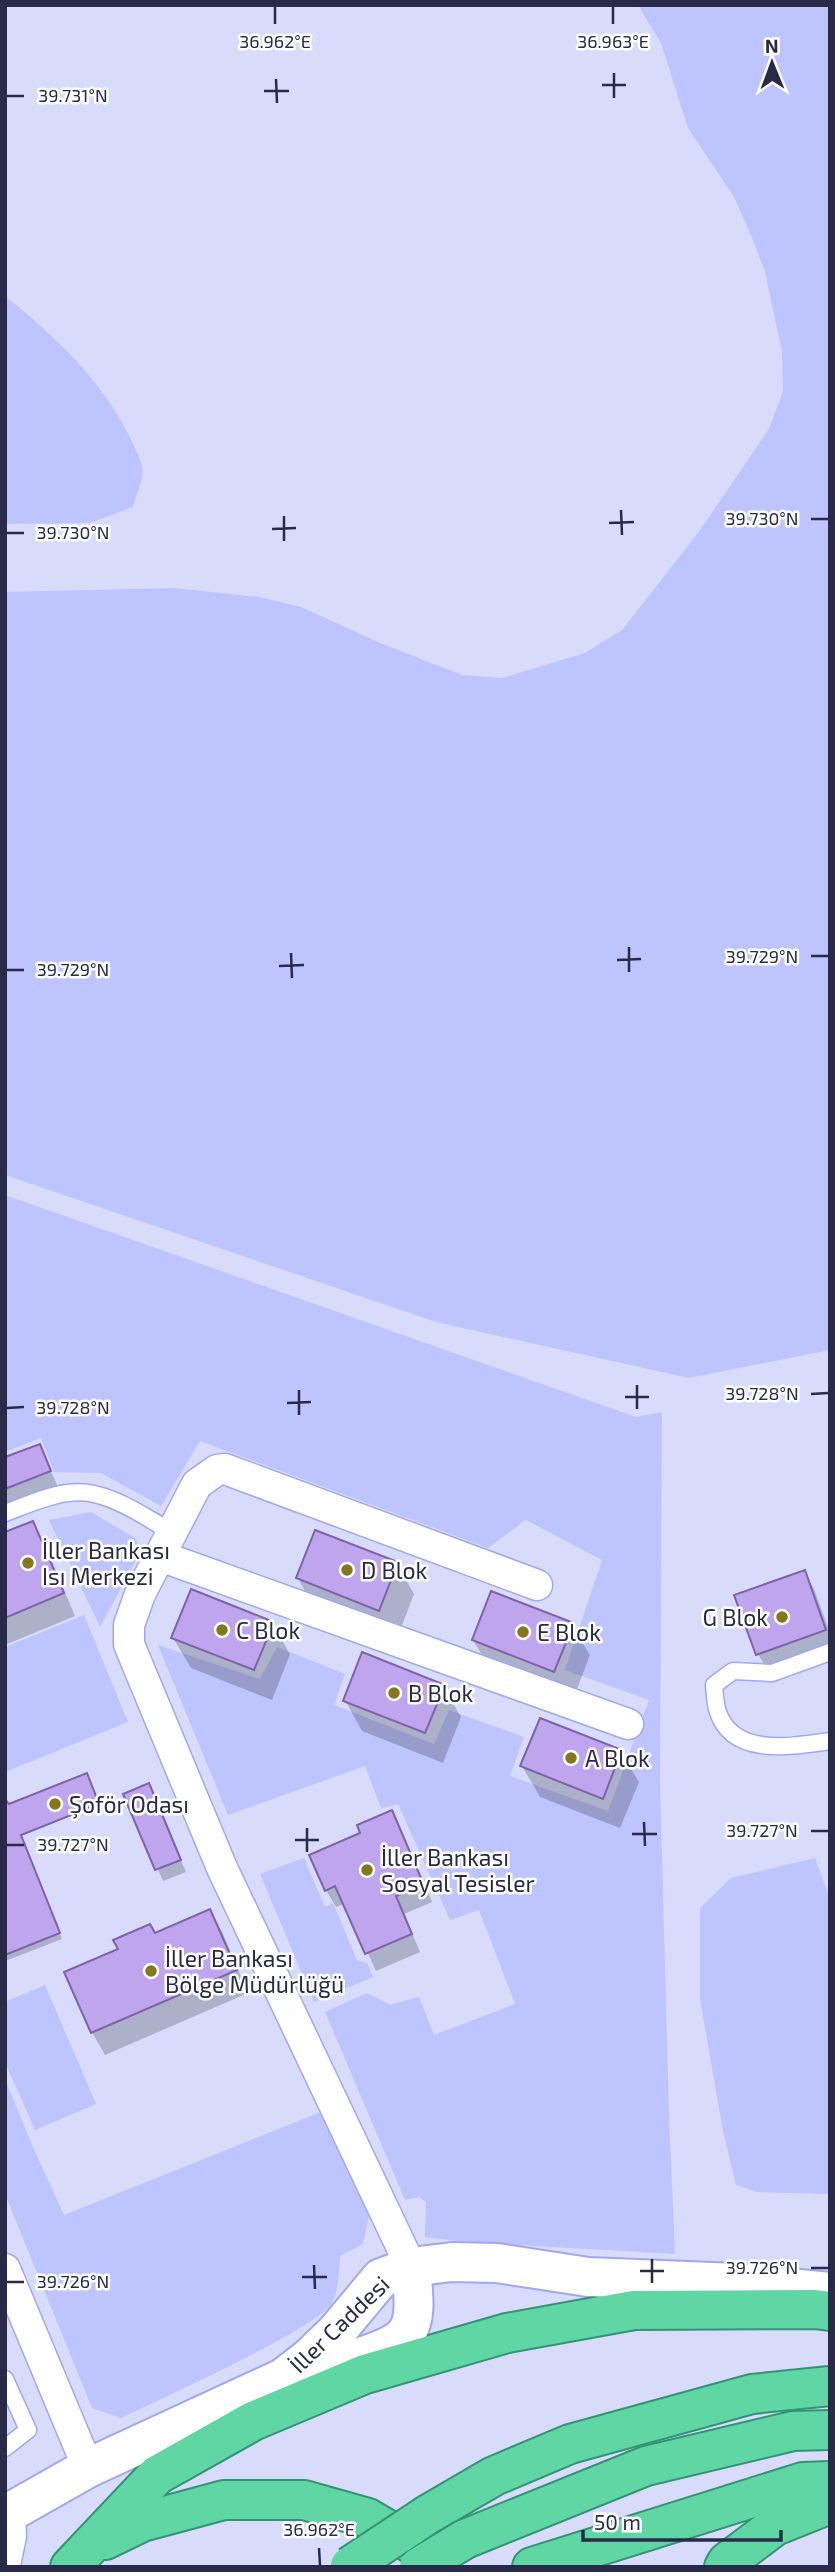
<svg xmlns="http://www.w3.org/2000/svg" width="835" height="2572" viewBox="0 0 835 2572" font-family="'Exo 2',sans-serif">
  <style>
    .green { fill: #bec4fe }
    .shadow { fill: #0003 }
    .building { fill: #bfa5ee; stroke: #7d63a7; stroke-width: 2 }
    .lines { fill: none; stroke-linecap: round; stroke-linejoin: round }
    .service-casing { stroke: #a2a7f1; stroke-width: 19 }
    .minor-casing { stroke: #a2a7f1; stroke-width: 33 }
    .tertiary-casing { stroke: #a2a7f1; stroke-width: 42 }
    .trunk-casing { stroke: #339374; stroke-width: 42 }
    .service { stroke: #fff; stroke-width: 16 }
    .minor { stroke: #fff; stroke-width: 30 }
    .tertiary { stroke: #fff; stroke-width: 38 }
    .trunk { stroke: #60d6a4; stroke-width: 38 }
    .trunk-bridge-casing { stroke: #339374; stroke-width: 42; stroke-linecap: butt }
    .trunk-bridge { stroke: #60d6a4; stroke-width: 38 }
    .ticks { fill: none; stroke: #292a47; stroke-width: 2.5 }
    .poi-dot { fill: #85771b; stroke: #fff; stroke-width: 2.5 }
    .labels { text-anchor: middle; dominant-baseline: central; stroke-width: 5; stroke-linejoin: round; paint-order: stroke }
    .poi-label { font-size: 23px; fill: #292a47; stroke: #fff; text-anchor: start }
    .street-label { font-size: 23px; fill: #292a47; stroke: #fff }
    .ticks-label { font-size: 18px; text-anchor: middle; fill: #292a47; stroke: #fff; stroke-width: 5; stroke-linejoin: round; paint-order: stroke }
  </style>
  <rect width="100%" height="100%" fill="#d8dcfa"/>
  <g class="green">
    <path d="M638 5H830V1350L689 1378 436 1322 5 1175V592L174 588 259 597 301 607 380 643 462 675 502 678 585 653 622 630 698 533 769 429 783 391 782 352 765 272 751 235 734 197 688 128 661 43Z"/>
    <path d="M5 296C56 337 107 385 134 446 136 452 141 459 142 466 145 477 136 496 133 507L90 523 5 524Z"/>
    <path d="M5 1195 636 1417 662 1412 660 1785 669 2116 675 2254 464 2242 425 2237 426 2202 419 2197 405 2200 325 2012 367 1993 390 2005 419 1997 434 2035 515 2004 479 1910 450 1920 398 1804 381 1808 365 1766 228 1815 158 1645 260 1679 277 1647 345 1674 334 1705 434 1744 449 1710 524 1737 510 1776 608 1811 649 1700 565 1670 602 1560 526 1520 488 1548 200 1441 161 1506 101 1473 54 1472 41 1438 5 1452Z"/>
    <path d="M91 1512 135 1538 141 1551 100 1627 49 1520Z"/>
    <path d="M84 1615 128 1722 5 1772V1647Z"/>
    <path d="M304 1858 325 1907 333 1903 357 1960 367 1963 373 1977 314 2002 260 1874Z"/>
    <path d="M815 1858 830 1899V2194L757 2192 736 2185 723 2131 700 1999V1908L731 1878Z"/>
    <path d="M45 1985 96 2104 35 2130 5 2062V2002Z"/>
    <path d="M5 2079 32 2145 64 2215 323 2111 369 2216 363 2244 340 2256C339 2272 339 2289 332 2303 318 2328 156 2401 121 2418L92 2408 5 2194Z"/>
  </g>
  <g class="shadow">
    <path d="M39 1446 59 1489 5 1510V1459Z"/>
    <path d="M32 1523 45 1545 75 1616 5 1645V1534Z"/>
    <path d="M397 1564 414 1594 396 1641 315 1609 298 1578Z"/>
    <path d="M804 1572 814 1589 830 1633V1649L768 1671 758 1654Z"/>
    <path d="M272 1623 290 1654 272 1700 191 1668 173 1638Z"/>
    <path d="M572 1625 590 1655 572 1702 491 1670 473 1640Z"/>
    <path d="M443 1686 461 1717 443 1763 362 1731 345 1700Z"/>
    <path d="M621 1752 639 1782 620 1828 540 1797 522 1766Z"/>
    <path d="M148 1785 186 1872 163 1881 126 1795Z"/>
    <path d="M391 1812 400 1828H398L426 1893 428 1892 432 1902 404 1914 420 1952 376 1971 345 1904 336 1907 326 1890 363 1834Z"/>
    <path d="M30 1861 62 1939 5 1961V1864Z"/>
    <path d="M210 1911 223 1934 248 1993 105 2055 92 2032Z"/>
  </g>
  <g class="building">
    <path d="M40 1444 51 1471 5 1489V1457Z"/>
    <path d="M33 1521 64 1593 5 1618V1532Z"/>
    <path d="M315 1530 398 1562 379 1611 296 1578Z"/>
    <path d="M805 1570 826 1630 756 1655 734 1595Z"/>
    <path d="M191 1589 274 1622 254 1670 171 1638Z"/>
    <path d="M491 1591 574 1623 554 1672 472 1640Z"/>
    <path d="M362 1652 445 1685 425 1733 343 1701Z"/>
    <path d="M540 1718 622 1750 603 1799 520 1766Z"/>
    <path d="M87 1773 99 1804 21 1835 60 1933 5 1955V1799L9 1804Z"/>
    <path d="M149 1783 181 1860 155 1870 123 1794Z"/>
    <path d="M392 1810 424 1885 396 1896 412 1934 365 1954 335 1886 325 1891 309 1855 360 1833 357 1825Z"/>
    <path d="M210 1909 237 1970 91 2033 64 1972 118 1949 113 1940 150 1924 155 1933Z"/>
  </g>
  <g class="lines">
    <g class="service-casing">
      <g id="service">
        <path d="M5 1513C32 1503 65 1487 94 1494 122 1500 148 1519 172 1532"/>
        <path d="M830 1652 772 1673 733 1671 714 1685C715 1694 715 1704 718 1712 733 1758 794 1746 830 1741"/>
        <path d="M5 2379 28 2430 5 2448"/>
      </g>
    </g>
    <g class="minor-casing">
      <g id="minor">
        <path d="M160 1556 628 1724"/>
        <path d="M411 2267 222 1868 133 1654 129 1644V1625L140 1594 197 1484 217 1470 225 1469 537 1585"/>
        <path d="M5 2269 88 2468"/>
        <path d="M5 2565 11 2536 10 2511"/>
      </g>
    </g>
    <g class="tertiary-casing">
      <g id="tertiary">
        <path d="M295 2375C320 2368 393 2353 407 2332 418 2315 412 2287 411 2267"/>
        <path d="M5 2515 88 2468 283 2378 309 2358 336 2332 381 2278 411 2267 452 2262 497 2263 588 2277 737 2283 830 2292"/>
      </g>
    </g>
    <g class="trunk-casing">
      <g id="trunk">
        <path d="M427 2515 494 2476 570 2444 752 2394 830 2386"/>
        <path d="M465 2539 646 2466 793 2431 830 2430"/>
        <path d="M105 2540 142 2522 224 2500H304L368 2518 422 2550"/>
        <path d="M70 2567 157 2475 253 2421 365 2374 507 2333 634 2310 815 2309 830 2311"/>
        <path d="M532 2567 803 2482 830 2481"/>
        <path d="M724 2567 727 2562 775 2526 830 2504"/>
      </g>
    </g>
    <use href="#service" class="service"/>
    <use href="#minor" class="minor"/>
    <use href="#tertiary" class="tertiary"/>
    <use href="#trunk" class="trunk"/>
    <g class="trunk-bridge-casing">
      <g id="trunk-bridge">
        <path d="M350 2566 427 2515"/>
        <path d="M419 2567 465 2539"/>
      </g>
    </g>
    <use href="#trunk-bridge" class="trunk-bridge"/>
  </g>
  <path class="ticks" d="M275 7V24M613 7V24M614 73V98M276 79 277 103M602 85H626M264 91H289M7 96H24M621 510 622 535M284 516V541M811 519H828M609 523 634 522M272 529 296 528M7 533H24M629 947V972M291 953 292 978M811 956H828M617 960 641 959M279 966 304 965M7 970H24M637 1385V1409M299 1390V1415M811 1394 828 1393M625 1397H649M287 1403 311 1402M7 1408 24 1407M644 1822 645 1846M307 1828V1852M811 1831H828M632 1834H657M295 1840H319M7 1845H24M652 2259V2283M314 2265 315 2289M811 2268H828M640 2271H664M302 2277H327M7 2282H24M319 2548 320 2565"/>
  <g class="poi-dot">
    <circle cx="28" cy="1563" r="7"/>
    <circle cx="347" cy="1570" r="7"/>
    <circle cx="782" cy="1617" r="7"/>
    <circle cx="222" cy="1630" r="7"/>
    <circle cx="523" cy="1632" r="7"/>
    <circle cx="394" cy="1693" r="7"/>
    <circle cx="571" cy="1758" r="7"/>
    <circle cx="55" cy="1804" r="7"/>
    <circle cx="367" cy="1870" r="7"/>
    <circle cx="151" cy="1971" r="7"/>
  </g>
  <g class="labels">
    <g class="poi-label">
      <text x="42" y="1550">İller Bankası<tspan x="42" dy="26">Isı Merkezi</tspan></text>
      <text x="361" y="1570">D Blok</text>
      <text x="768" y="1617" text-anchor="end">G Blok</text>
      <text x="236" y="1630">C Blok</text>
      <text x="537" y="1632">E Blok</text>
      <text x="408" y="1693">B Blok</text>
      <text x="585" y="1758">A Blok</text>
      <text x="69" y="1804">Şoför Odası</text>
      <text x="381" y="1857">İller Bankası<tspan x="381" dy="26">Sosyal Tesisler</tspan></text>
      <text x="165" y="1958">İller Bankası<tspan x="165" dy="26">Bölge Müdürlüğü</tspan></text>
    </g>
    <g class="street-label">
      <text transform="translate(339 2324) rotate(-44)">İller Caddesi</text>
    </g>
  </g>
  <g class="ticks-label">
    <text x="275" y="48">36.962°E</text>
    <text x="613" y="48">36.963°E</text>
    <text x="73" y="102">39.731°N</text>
    <text x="762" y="525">39.730°N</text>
    <text x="73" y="539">39.730°N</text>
    <text x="762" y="963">39.729°N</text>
    <text x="73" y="976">39.729°N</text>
    <text x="762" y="1400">39.728°N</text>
    <text x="73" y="1414">39.728°N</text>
    <text x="762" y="1837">39.727°N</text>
    <text x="73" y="1851">39.727°N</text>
    <text x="762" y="2274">39.726°N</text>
    <text x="73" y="2288">39.726°N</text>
    <text x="319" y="2536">36.962°E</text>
  </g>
  <rect width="835" height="2572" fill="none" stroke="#292a47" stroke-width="14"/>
  <g transform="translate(772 63) rotate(359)" stroke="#ffffff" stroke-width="5" paint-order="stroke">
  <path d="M0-5L12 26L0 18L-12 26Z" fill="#292a47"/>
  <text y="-10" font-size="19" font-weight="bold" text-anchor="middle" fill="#292a47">N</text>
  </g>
  <path d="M583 2530v10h198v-10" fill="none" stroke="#292a47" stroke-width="3.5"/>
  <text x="594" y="2530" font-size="21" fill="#292a47" stroke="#ffffff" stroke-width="5" paint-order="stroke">50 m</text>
</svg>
